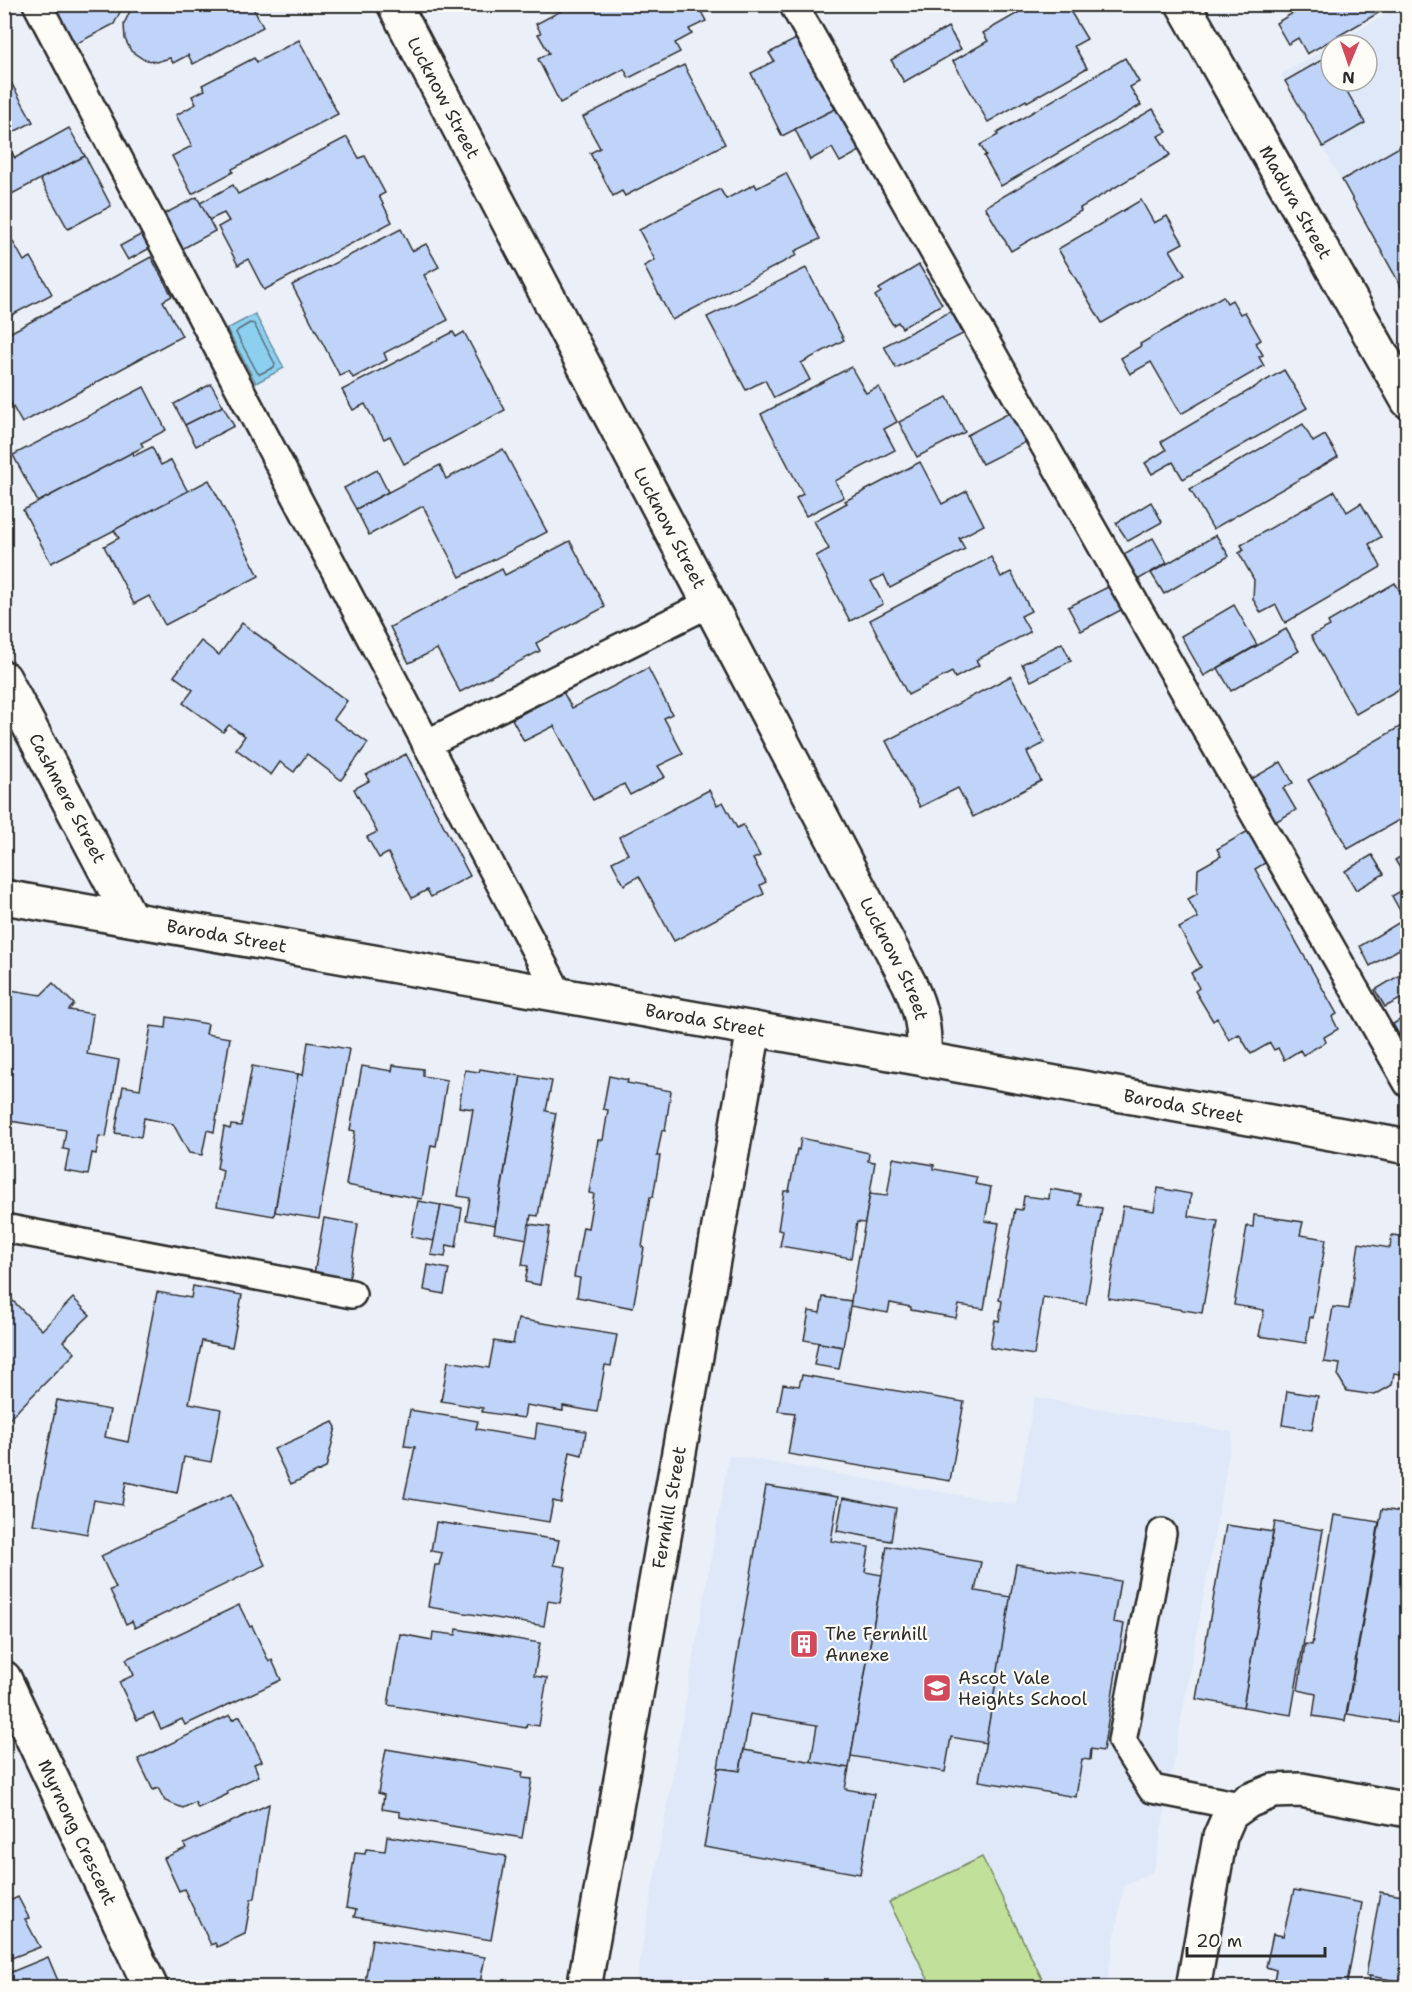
<svg xmlns="http://www.w3.org/2000/svg" width="1412" height="1992" viewBox="0 0 1412 1992" font-family="'Shantell Sans',sans-serif">
  <style>
    .built { fill: #dee8f8 }
    .green { fill: #c1e19a; stroke: #768662; stroke-width: 1.5 }
    .water { fill: #8dcfee; stroke: #668da0; stroke-width: 1.5 }
    .lines { fill: none; stroke-linecap: round; stroke-linejoin: round }
    .shore { stroke: #526d79; stroke-width: 1.5 }
    .building { fill: #c0d4f9; stroke: #2b2b2b; stroke-width: 1.5 }
    .lane-casing { stroke: #2b2b2b; stroke-width: 32 }
    .street-casing { stroke: #2b2b2b; stroke-width: 38 }
    .lane { stroke: #fdfcf7; stroke-width: 27 }
    .street { stroke: #fdfcf7; stroke-width: 33 }
    .labels { text-anchor: middle; dominant-baseline: central; stroke-width: 4.5; stroke-linejoin: round; paint-order: stroke }
    .street-label { font-size: 18px; fill: #2b2b2b; stroke: #fdfcf7 }
    .poi-label { font-size: 18px; fill: #2b2b2b; stroke: #fdfcf7; text-anchor: start }
  </style>
  <rect width="100%" height="100%" fill="#ebf0f8"/>
  <filter id="ink" filterUnits="userSpaceOnUse"><feTurbulence type="fractalNoise" baseFrequency=".0167" numOctaves="2"/><feDisplacementMap in="SourceGraphic" scale="12" xChannelSelector="R" yChannelSelector="G"/><feConvolveMatrix kernelMatrix="1 2 1 2 8 2 1 2 1" color-interpolation-filters="sRGB"/></filter>
  <g filter="url(#ink)">
    <g class="built">
      <path d="M1403 5H1407V296L1281 74 1331 46V81H1367V45H1332Z"/>
      <path d="M1034 1397 1233 1432 1154 1871 1124 1885 1106 1987 635 1988 729 1455 1016 1505Z"/>
    </g>
    <path class="green" d="M982 1857 1046 1987H932L889 1902Z"/>
    <path class="water" d="M255 314 284 368 256 383 227 329Z"/>
    <g class="lines">
      <path class="shore" d="M250 323 254 324 275 364 274 367 260 374 257 372 236 333 238 330Z"/>
    </g>
    <g class="building">
      <path d="M63 4H124L114 24 72 46 53 10Z"/>
      <path d="M139 4H251L263 27 193 64 188 55 173 63 170 58 156 62 143 59 131 51 125 39 124 24 130 11Z"/>
      <path d="M574 4H697L706 21 689 29 692 34 675 43 680 52 629 78 624 69 560 103 538 59 549 53 538 34 541 33 536 24Z"/>
      <path d="M1014 4H1066L1087 39 1074 46 1087 68 1027 102 1026 100 988 122 953 61 988 41 983 33 1018 13Z"/>
      <path d="M1308 4H1394L1307 54 1298 38 1288 44 1276 23Z"/>
      <path d="M948 27 961 49 904 82 891 60Z"/>
      <path d="M798 38 835 109 782 136 751 73 774 61 769 53Z"/>
      <path d="M299 40 338 114 232 169 233 172 192 194 172 156 192 146 176 115 196 104 192 96 205 90 202 85 254 58 257 62Z"/>
      <path d="M1327 57 1331 63V81H1341L1365 123 1323 147 1285 81Z"/>
      <path d="M1125 58 1139 82 1130 87 1141 105 1001 186 984 156 986 155 980 145 998 135 997 133Z"/>
      <path d="M684 65 725 144 625 196 622 191 613 196 590 153 600 148 583 117Z"/>
      <path d="M4 70 33 122 4 137Z"/>
      <path d="M837 108 860 151 840 162 832 148 810 160 795 129Z"/>
      <path d="M1153 109 1167 132 1158 136 1170 155 1080 208 1081 211 1011 251 985 207Z"/>
      <path d="M69 128 85 156 4 198V139L15 158Z"/>
      <path d="M347 137 359 158 365 156 385 193 379 196 392 222 264 290 248 259 238 265 218 227 229 221 224 213 209 220 200 203 233 185 238 194Z"/>
      <path d="M1408 142V299L1342 180Z"/>
      <path d="M85 156 111 206 68 229 40 179Z"/>
      <path d="M786 173 820 239 795 251 797 255 672 320 644 266 655 260 639 230 720 189 726 199 755 184 757 188Z"/>
      <path d="M197 197 215 231 182 249 164 214Z"/>
      <path d="M1141 200 1154 223 1167 216 1183 243 1170 250 1185 275 1102 323 1058 249Z"/>
      <path d="M4 226 24 261 31 257 52 294 4 319Z"/>
      <path d="M401 229 412 251 426 244 439 267 424 275 448 320 384 353 387 360 353 378 349 371 340 376 292 285Z"/>
      <path d="M144 233 152 247 128 260 120 246Z"/>
      <path d="M151 257 172 296 163 301 182 336 22 423 4 391V336Z"/>
      <path d="M919 265 942 304 902 328 898 322 893 325 875 296 881 292 879 289Z"/>
      <path d="M806 268 844 340 801 363 810 380 774 398 765 380 746 390 707 317Z"/>
      <path d="M1223 296 1227 303 1232 300 1240 314 1245 312 1261 340 1256 343 1263 355 1259 357 1264 366 1181 414 1151 362 1130 374 1121 358 1141 346 1140 344Z"/>
      <path d="M951 311 963 334 896 368 884 346Z"/>
      <path d="M453 332 456 337 464 332 505 410 404 464 390 436 384 439 365 404 353 410 342 390Z"/>
      <path d="M851 367 866 393 879 387 897 422 884 429 895 450 835 481 844 497 806 516 796 498 803 494 761 414Z"/>
      <path d="M1284 370 1307 408 1183 479 1173 462 1152 474 1145 463 1166 450 1161 442Z"/>
      <path d="M211 384 223 406 185 425 174 404Z"/>
      <path d="M144 387 166 430 141 443 143 447 38 502 13 455Z"/>
      <path d="M947 397 965 432 917 457 899 422Z"/>
      <path d="M223 406 234 426 196 446 185 425Z"/>
      <path d="M1011 412 1026 442 982 464 967 435Z"/>
      <path d="M1303 424 1313 442 1325 435 1338 457 1213 529 1190 489Z"/>
      <path d="M152 447 161 465 171 460 188 492 51 563 23 510 133 452 134 456Z"/>
      <path d="M503 449 547 532 460 577 423 506 369 535 356 509 440 465 446 479Z"/>
      <path d="M920 462 942 504 967 491 984 525 959 538 965 549 890 588 884 575 871 581 883 604 850 621 816 556 829 549 814 521 847 503 845 501Z"/>
      <path d="M377 470 388 492 356 509 344 488Z"/>
      <path d="M209 480 259 576 165 625 149 596 134 604 104 546 119 538 114 530Z"/>
      <path d="M1335 491 1347 512 1361 503 1381 537 1369 544 1381 567 1285 623 1276 605 1261 613 1253 599 1254 580 1239 553 1244 550 1241 545Z"/>
      <path d="M1151 502 1162 522 1128 541 1116 523Z"/>
      <path d="M1216 535 1229 556 1164 594 1151 573Z"/>
      <path d="M1153 538 1167 563 1134 582 1120 556Z"/>
      <path d="M570 541 605 607 536 643 540 651 460 692 437 649 409 663 390 627 502 569 505 575Z"/>
      <path d="M991 557 1001 577 1011 572 1031 611 1021 616 1030 632 976 660 979 665 955 678 952 672 908 695 870 620Z"/>
      <path d="M1395 583 1408 604V684L1356 714 1311 636 1330 626 1328 622Z"/>
      <path d="M1110 586 1123 609 1081 631 1068 607Z"/>
      <path d="M1234 605 1257 645 1204 676 1181 636Z"/>
      <path d="M242 623 347 701 334 719 368 743 341 780 307 754 294 772 280 762 271 775 236 749 245 736 229 725 223 732 183 703 193 690 174 676 201 641 219 655Z"/>
      <path d="M1286 629 1299 651 1231 691 1218 668Z"/>
      <path d="M1062 643 1071 661 1031 681 1022 664Z"/>
      <path d="M648 668 672 714 664 718 683 754 658 766 665 777 630 795 624 784 593 800 554 726 524 741 512 719 563 692 572 708Z"/>
      <path d="M1011 676 1045 743 1027 752 1041 781 973 817 958 788 920 807 886 741Z"/>
      <path d="M1408 722V815L1348 849 1308 780Z"/>
      <path d="M406 754 470 876 431 897 427 890 412 898 388 853 379 858 367 837 377 832 354 789 369 781 366 775Z"/>
      <path d="M1281 762 1293 783 1283 788 1296 810 1275 822 1250 780Z"/>
      <path d="M709 790 717 805 723 802 737 828 743 825 760 856 753 859 766 882 760 885 764 894 674 941 639 876 624 885 612 862 628 854 619 837Z"/>
      <path d="M1248 831 1265 863 1255 869 1337 1014 1332 1017 1338 1029 1324 1037 1326 1042 1303 1055 1300 1050 1284 1060 1278 1048 1274 1050 1270 1043 1251 1054 1239 1034 1229 1040 1217 1018 1213 1021 1195 991 1199 988 1191 973 1201 967 1179 928 1198 918 1188 899 1197 894 1198 869 1221 856 1217 849Z"/>
      <path d="M1408 852V881L1395 860Z"/>
      <path d="M1372 855 1384 874 1356 890 1345 871Z"/>
      <path d="M1408 887V913L1403 916 1392 896Z"/>
      <path d="M1405 919 1408 923V944L1370 966 1360 946Z"/>
      <path d="M1408 970V995L1385 1007 1375 990Z"/>
      <path d="M53 983 74 1004 69 1010 93 1014 87 1054 119 1060 106 1137 99 1136 96 1154 92 1153 88 1175 65 1171 69 1150 63 1149 66 1130 4 1120V1030L11 990 41 995Z"/>
      <path d="M1408 1015V1050L1393 1024Z"/>
      <path d="M167 1017 208 1024 206 1034 230 1038 214 1132 207 1130 202 1155 189 1153 173 1124 144 1118 141 1137 115 1133 123 1086 140 1089 151 1026 166 1028Z"/>
      <path d="M308 1042 349 1049 319 1219 275 1212 298 1074 303 1075Z"/>
      <path d="M393 1065 423 1069V1076L447 1080 436 1146 431 1145 422 1199 346 1185 355 1131 350 1130 362 1066 392 1071Z"/>
      <path d="M252 1066 298 1074 274 1216 217 1206 223 1170 217 1168 224 1127 230 1129 231 1125 241 1126Z"/>
      <path d="M480 1069 521 1076 495 1225 466 1220 470 1198 458 1196 473 1109 459 1107 465 1070 479 1072Z"/>
      <path d="M521 1076 552 1081 546 1111 556 1113 538 1216 531 1215 527 1239 494 1233Z"/>
      <path d="M609 1076 628 1080 627 1083 671 1091 665 1131 662 1130 657 1156H660L653 1197H650L642 1247 644 1248 633 1308 577 1297 580 1278 574 1277 583 1227 588 1228 594 1194 589 1193 598 1140H603L608 1110 603 1109Z"/>
      <path d="M801 1138 869 1153 868 1161 875 1162 865 1223 857 1222 851 1258 780 1246 783 1231 778 1230 784 1191H789L797 1149 799 1150Z"/>
      <path d="M893 1158 934 1165V1169L977 1177 975 1184 991 1187 985 1221 999 1223 984 1309 959 1305 956 1318 911 1310V1307L890 1303 888 1313 850 1306 870 1194 887 1196Z"/>
      <path d="M1158 1188 1191 1194 1188 1216 1218 1221 1202 1313 1108 1298 1123 1206 1154 1211Z"/>
      <path d="M1050 1189 1080 1194 1079 1205 1102 1208 1086 1304 1043 1297 1034 1355 990 1348 995 1320 999 1321 1002 1301 999 1300 1015 1209 1022 1210 1024 1196 1049 1199Z"/>
      <path d="M418 1201 441 1205 434 1241 411 1237Z"/>
      <path d="M441 1205 462 1208 456 1247 447 1245 445 1257 431 1255Z"/>
      <path d="M1254 1215 1303 1222 1300 1235 1326 1239 1313 1318 1310 1317 1306 1343 1259 1336 1264 1310 1234 1305 1247 1226 1253 1227Z"/>
      <path d="M324 1218 358 1224 349 1280 314 1274Z"/>
      <path d="M529 1224 550 1227 540 1285 525 1282 528 1266 522 1265Z"/>
      <path d="M1392 1235 1408 1237V1375L1394 1373 1392 1385 1375 1395 1347 1391 1338 1376 1340 1364 1324 1362 1333 1307 1349 1309 1359 1243 1390 1248Z"/>
      <path d="M428 1265 449 1269 444 1294 424 1290Z"/>
      <path d="M193 1286 242 1295 232 1347 202 1341 189 1403 221 1409 211 1462 184 1457 177 1493 126 1482 122 1505 94 1500 87 1534 33 1524 57 1400 110 1410 105 1437 128 1442 157 1292 191 1298Z"/>
      <path d="M9 1297 42 1330 73 1298 90 1315 63 1341 75 1353 4 1424V1302Z"/>
      <path d="M823 1297 851 1301 843 1347 804 1340 809 1311 820 1313Z"/>
      <path d="M518 1319 617 1335 611 1366 605 1365 597 1412 563 1406V1411L526 1405 524 1418 482 1412 483 1408 441 1401 448 1361 489 1368 494 1341 513 1344Z"/>
      <path d="M818 1343 843 1347 839 1369 814 1365Z"/>
      <path d="M802 1375 964 1402 950 1481 788 1454 795 1413 778 1411 783 1384 799 1386Z"/>
      <path d="M1287 1391 1318 1396 1312 1430 1282 1425Z"/>
      <path d="M410 1410 478 1421 476 1429 535 1439 537 1423 586 1431 582 1455 570 1452 561 1503 553 1501 549 1522 404 1498 415 1447 404 1446Z"/>
      <path d="M333 1422 336 1427 326 1468 291 1484 274 1449Z"/>
      <path d="M766 1486 838 1497 831 1541 869 1547 865 1572 882 1575 849 1768 811 1762 817 1725 750 1714 740 1771 718 1768Z"/>
      <path d="M231 1494 265 1565 135 1628 132 1621 126 1624 110 1590 116 1588 101 1556Z"/>
      <path d="M843 1498 896 1508 891 1541 837 1531Z"/>
      <path d="M1382 1509 1408 1513V1635L1404 1656H1408L1397 1722 1347 1714Z"/>
      <path d="M1334 1515 1379 1522 1345 1721 1313 1716 1316 1694 1298 1690 1305 1644 1312 1645Z"/>
      <path d="M436 1522 559 1540 554 1565 566 1567 560 1603 548 1601 544 1626 428 1607 435 1565H439L442 1553 431 1551Z"/>
      <path d="M1275 1522 1323 1530 1291 1715 1243 1707Z"/>
      <path d="M1226 1525 1273 1532 1243 1707 1196 1699Z"/>
      <path d="M887 1546 981 1562 975 1591 1011 1597 986 1743 951 1737 945 1772 851 1756Z"/>
      <path d="M1016 1564 1120 1581 1113 1622 1124 1624 1103 1751 1091 1749 1090 1760 1082 1759 1076 1797 979 1781Z"/>
      <path d="M239 1605 250 1627 252 1626 269 1662 272 1660 281 1680 185 1725 182 1719 161 1729 153 1713 137 1720 119 1682 134 1675 126 1659Z"/>
      <path d="M457 1629 540 1643 534 1676 547 1678 539 1726 527 1724 526 1728 388 1705 400 1634 432 1640 433 1632 456 1635Z"/>
      <path d="M230 1715 232 1720 240 1716 262 1761 254 1764 259 1776 227 1791 228 1794 198 1808 195 1802 183 1808 165 1801 158 1788 153 1790 138 1759Z"/>
      <path d="M386 1749 523 1772 522 1778 532 1779 522 1838 400 1817V1812L382 1809 384 1795 378 1793Z"/>
      <path d="M744 1750 849 1768 845 1789 874 1794 860 1874 704 1847 718 1768 740 1771Z"/>
      <path d="M269 1804 255 1898 251 1900 245 1934 217 1947 215 1943 211 1945 184 1889 179 1891 164 1858 186 1848 184 1844Z"/>
      <path d="M387 1836 506 1856 491 1940 354 1917 356 1910 346 1908 355 1853 365 1854 366 1849 385 1851Z"/>
      <path d="M1294 1890 1362 1903 1346 1988H1271L1273 1987 1276 1970 1266 1967 1273 1934 1283 1936Z"/>
      <path d="M1380 1892 1408 1897V1983L1366 1976Z"/>
      <path d="M4 1894 8 1902 18 1897 29 1918 25 1919 40 1947 4 1961Z"/>
      <path d="M372 1939 485 1957 479 1988H364Z"/>
      <path d="M48 1957 61 1988H4V1975Z"/>
      <path d="M1370 1976 1408 1983V1988H1368Z"/>
    </g>
    <g class="lines">
      <g class="lane-casing">
        <g id="lane">
          <path d="M37 4 559 995"/>
          <path d="M793 4 1408 1083"/>
          <path d="M426 744 710 603"/>
          <path d="M4 1228 352 1294"/>
          <path d="M1162 1533 1122 1741 1152 1789 1240 1806"/>
        </g>
      </g>
      <g class="street-casing">
        <g id="street">
          <path id="s1" d="M394 4 909 983C922 1011 925 1028 924 1059"/>
          <path id="s2" d="M1183 4 1408 401"/>
          <path id="s3" d="M4 678 131 919"/>
          <path id="s4" d="M4 897 924 1059 1408 1147"/>
          <path id="s5" d="M4 1678 151 1988"/>
          <path id="s6" d="M584 1988 754 1029"/>
          <path d="M1193 1988 1220 1837 1230 1814 1248 1801 1273 1791 1301 1790 1408 1810"/>
        </g>
      </g>
      <use href="#lane" class="lane"/>
      <use href="#street" class="street"/>
    </g>
  </g>
  <defs>
    <g id="building-square" transform="scale(1.5)"><rect x="-9" y="-9" width="18" height="18" rx="4" fill="#d1495b" stroke="#fdfcf7"/><path d="M-4-6H4V6H1V3H-1V6H-4ZM-2.5-4.3h1.7v1.8h-1.7ZM.8-4.3h1.7v1.8H.8ZM-2.5-1h1.7V.8h-1.7ZM.8-1h1.7V.8H.8Z" fill="#fff"/></g>
    <g id="school-square" transform="scale(1.5)"><rect x="-9" y="-9" width="18" height="18" rx="4" fill="#d1495b" stroke="#fdfcf7"/><path d="M0-5L7-2L0 1L-7-2ZM-4 1L0 2.5L4 1V4Q0 6-4 4Z" fill="#fff"/></g>
  </defs>
  <g fill-rule="evenodd">
    <use href="#building-square" x="804" y="1644"/>
    <use href="#school-square" x="937" y="1688"/>
  </g>
  <g class="labels">
    <g class="street-label">
      <text stroke="none"><textPath href="#s1" startOffset="106">Lucknow Street</textPath></text>
      <text stroke="none"><textPath href="#s2" startOffset="228">Madura Street</textPath></text>
      <text stroke="none"><textPath href="#s1" startOffset="592">Lucknow Street</textPath></text>
      <text stroke="none"><textPath href="#s3" startOffset="136">Cashmere Street</textPath></text>
      <text stroke="none"><textPath href="#s4" startOffset="226">Baroda Street</textPath></text>
      <text stroke="none"><textPath href="#s1" startOffset="1078">Lucknow Street</textPath></text>
      <text stroke="none"><textPath href="#s4" startOffset="712">Baroda Street</textPath></text>
      <text stroke="none"><textPath href="#s4" startOffset="1198">Baroda Street</textPath></text>
      <text stroke="none"><textPath href="#s6" startOffset="488">Fernhill Street</textPath></text>
      <text stroke="none"><textPath href="#s5" startOffset="171">Myrnong Crescent</textPath></text>
    </g>
    <g class="poi-label">
      <text x="825" y="1634">The Fernhill<tspan x="825" dy="21">Annexe</tspan></text>
      <text x="958" y="1678">Ascot Vale<tspan x="958" dy="21">Heights School</tspan></text>
    </g>
  </g>
  <rect width="1412" height="1992" fill="none" stroke="#fdfcf7" stroke-width="24"/>
  <rect x="12" y="12" width="1388" height="1968" fill="none" stroke="#2b2b2b" stroke-width="2" filter="url(#ink)"/>
  <g transform="translate(1349 63) rotate(182)"><circle r="28" fill="#fdfcf7" stroke="#a9a8a5" stroke-width="1.5"/>
  <path d="M0-4.5L10 22L0 15L-10 22Z" fill="#d1495b"/>
  <text y="-9" font-size="16" font-weight="bold" text-anchor="middle" fill="#2b2b2b">N</text>
  </g>
  <path d="M1187 1947v9h138v-9" fill="none" stroke="#2b2b2b" stroke-width="3"/>
  <text x="1196" y="1947" font-size="18" fill="#2b2b2b" stroke="#fdfcf7" stroke-width="4.5" paint-order="stroke">20 m</text>
</svg>
